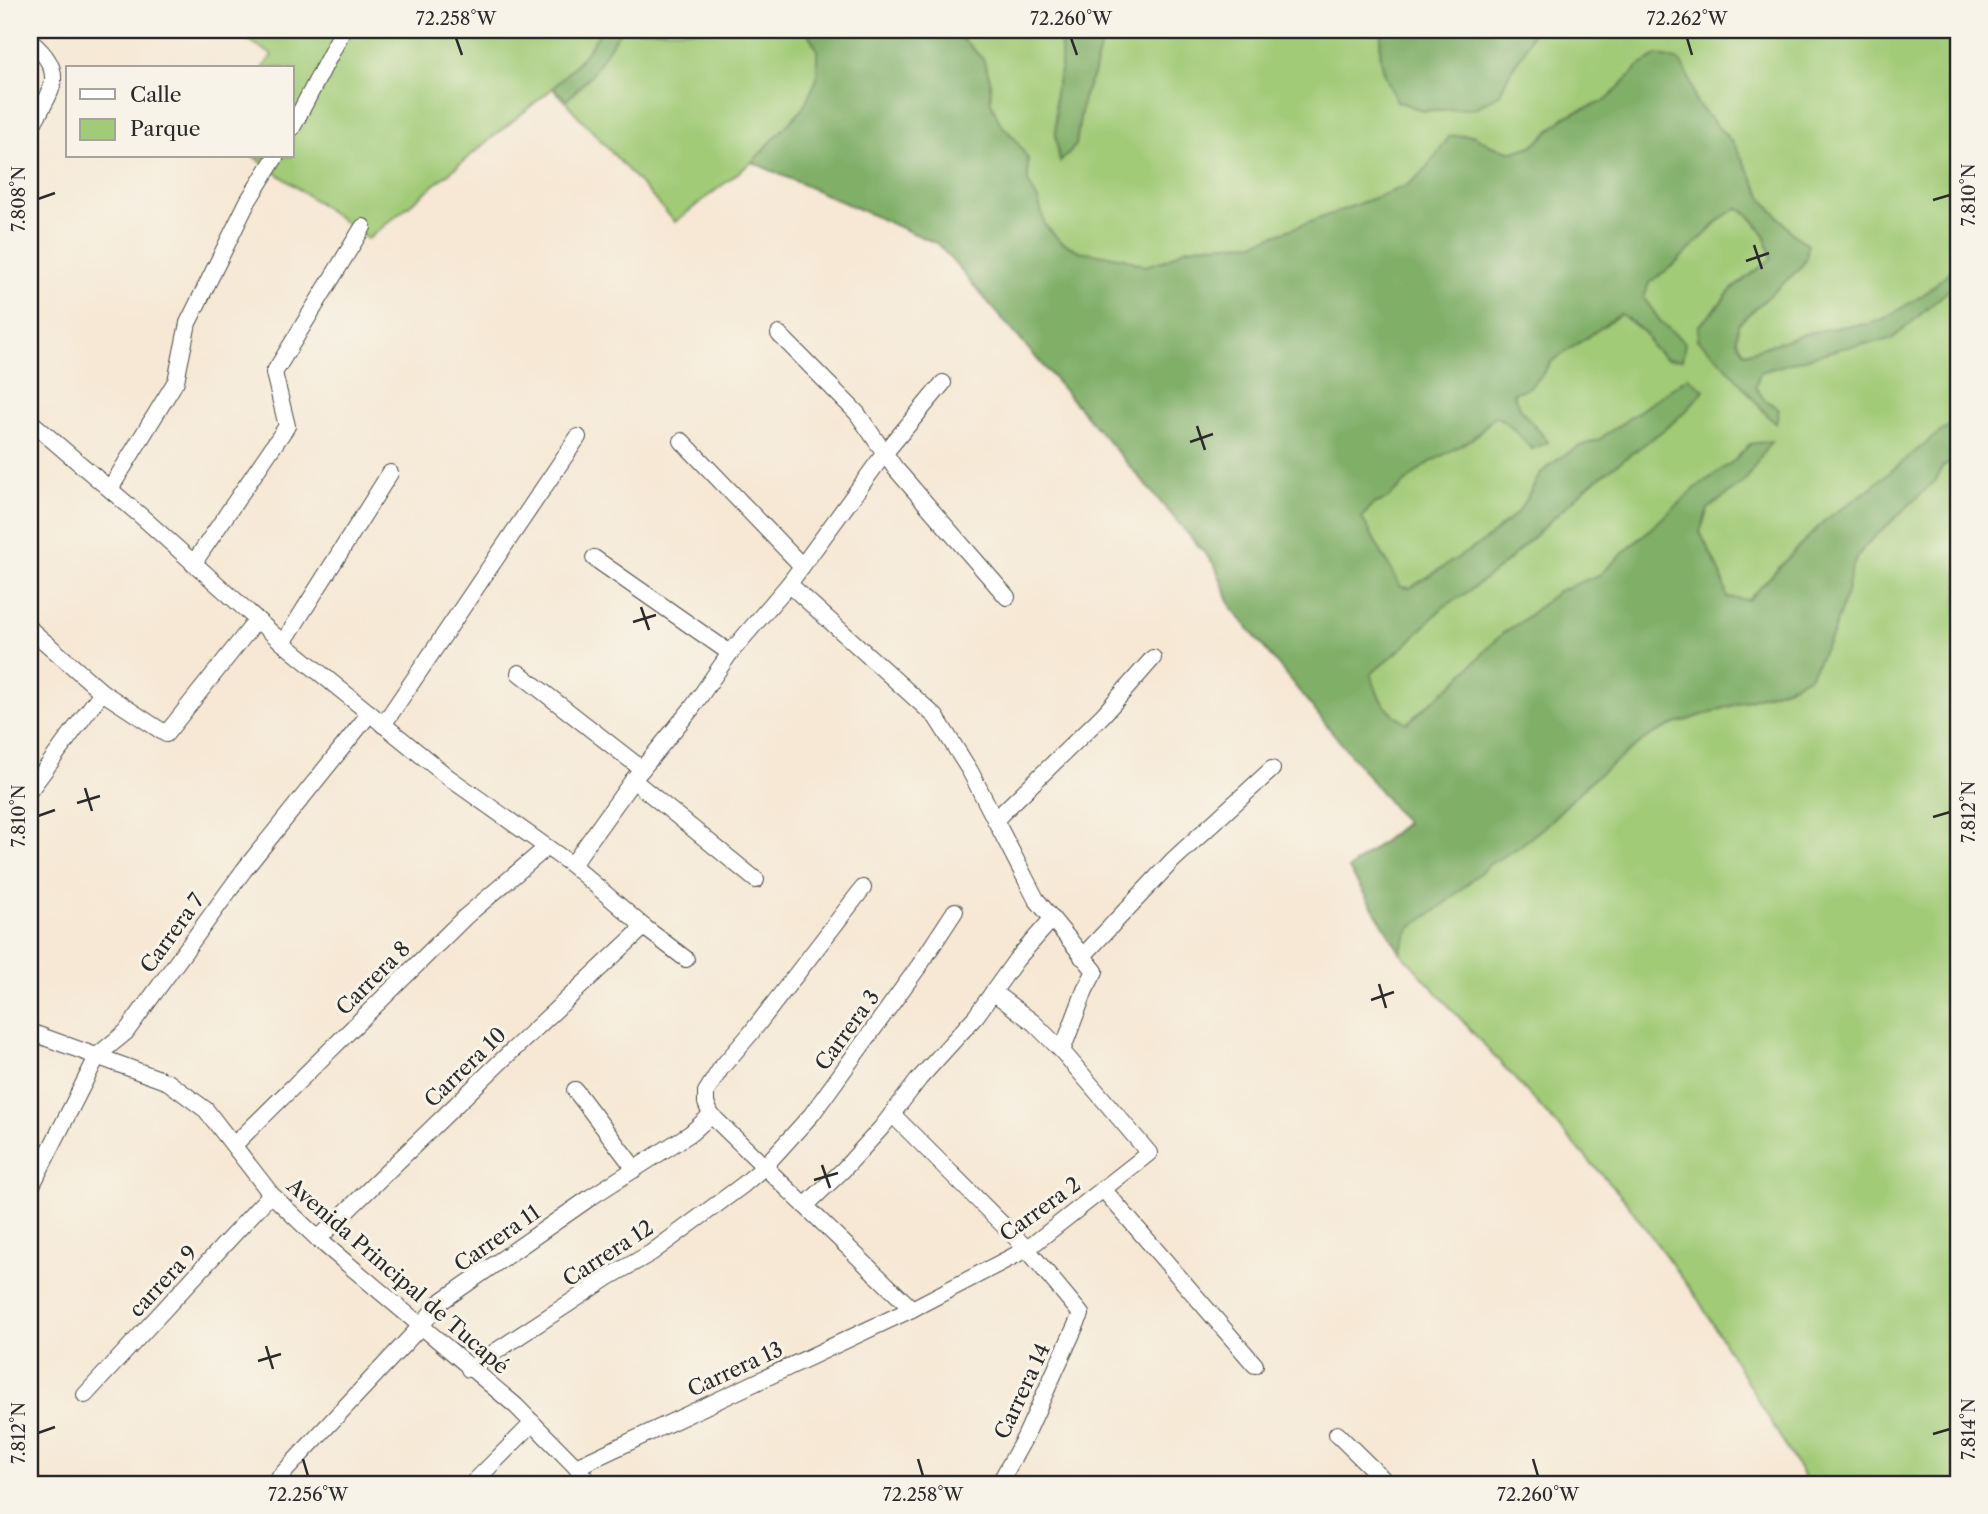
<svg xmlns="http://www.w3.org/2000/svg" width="1988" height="1514" viewBox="0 0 1988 1514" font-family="'Libre Caslon Text',serif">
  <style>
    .green { fill: #a1cb77; stroke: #667b51; stroke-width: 2 }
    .forest { fill: #80af68; stroke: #566d4a; stroke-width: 2 }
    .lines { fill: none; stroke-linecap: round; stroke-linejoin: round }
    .minor-casing { stroke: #494744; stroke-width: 18 }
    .minor { stroke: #fff; stroke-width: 16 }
    .ticks { fill: none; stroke: #2b2b2b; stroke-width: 2.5 }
    .labels { text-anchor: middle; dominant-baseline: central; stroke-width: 6; stroke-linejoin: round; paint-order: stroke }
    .street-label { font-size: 21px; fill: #2b2b2b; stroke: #f7f3e8 }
    .neatline { fill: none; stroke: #2b2b2b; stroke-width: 2.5 }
    .ticks-label { font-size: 18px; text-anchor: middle; fill: #2b2b2b }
  </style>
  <rect width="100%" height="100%" fill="#f7f3e8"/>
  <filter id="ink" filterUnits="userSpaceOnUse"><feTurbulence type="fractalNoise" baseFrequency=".0143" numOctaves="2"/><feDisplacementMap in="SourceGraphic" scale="14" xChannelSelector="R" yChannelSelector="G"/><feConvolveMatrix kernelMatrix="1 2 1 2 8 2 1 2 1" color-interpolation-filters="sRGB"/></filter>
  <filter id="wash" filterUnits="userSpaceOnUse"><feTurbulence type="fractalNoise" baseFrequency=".00686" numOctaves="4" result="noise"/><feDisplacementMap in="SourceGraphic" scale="28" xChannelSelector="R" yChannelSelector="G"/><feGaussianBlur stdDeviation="1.57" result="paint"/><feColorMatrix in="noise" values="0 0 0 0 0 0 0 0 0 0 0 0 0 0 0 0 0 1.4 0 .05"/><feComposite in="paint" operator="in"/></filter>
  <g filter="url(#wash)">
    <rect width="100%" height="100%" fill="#f6e8d4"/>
    <path class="green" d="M233 30H1958V1484H1808L1699 1301 1624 1199 1400 952 1349 869 1406 823 1232 608 1215 565 938 244 752 162 675 222 553 88 368 239 253 156H292V68H263L272 55Z"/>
    <g class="forest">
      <path d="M602 30H621L590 76 567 100 553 88 585 54Z"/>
      <path d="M806 30H948L967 43 983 59 990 79 991 102 1000 123 1015 139 1028 159V182L1039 202 1045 225 1060 241 1079 251 1124 258 1145 266 1166 260 1184 249 1207 245 1254 243 1406 186 1423 172 1450 136 1473 135 1492 146 1513 152 1534 145 1566 116 1607 100 1639 66 1658 55 1680 61 1690 80 1696 103 1734 144 1764 200 1794 235 1808 244 1806 260 1799 269 1738 324 1737 340 1745 353 1808 333 1839 327 1869 324 1883 319 1923 295 1948 273 1958 260V282L1892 339 1842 348 1760 372 1755 387 1765 400 1779 409 1776 424C1748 397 1729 363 1697 340L1699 325 1711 314 1731 290 1771 259C1768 237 1757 218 1738 208L1723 217 1676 263 1649 283 1644 298 1661 322 1685 343 1682 360 1666 359 1652 347 1645 333 1621 314 1551 362 1541 376 1530 387 1513 393C1519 412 1536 426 1548 442L1532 449C1518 436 1512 424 1495 416L1472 439 1424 466 1387 499 1372 505 1362 518 1401 587 1410 588 1484 541 1519 511 1541 473 1558 459 1578 447 1598 440 1688 377 1704 390 1687 410 1669 426 1589 485 1502 566 1462 596 1442 608 1408 643 1371 674C1378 699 1384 710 1407 723L1457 680 1503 633 1522 621 1558 591 1599 575 1698 486 1735 460 1750 444 1771 441 1745 481 1708 509 1700 532 1721 574 1727 597 1748 600 1825 520 1864 493 1932 438 1958 420V457L1942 467 1935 481 1864 547 1852 567 1847 592 1832 635 1810 676 1789 687 1672 725 1651 735 1594 778 1545 826 1519 847 1490 864 1438 909 1410 928 1400 952 1349 869 1406 823 1232 608 1215 565 938 244 752 162 803 108 817 79V49Z"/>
      <path d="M1058 30H1105L1093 75 1083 98 1076 145 1060 162 1056 139 1055 92 1061 71V47Z"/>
      <path d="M1383 30H1533L1524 52 1510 72 1499 95 1475 108 1423 111 1397 101C1385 79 1375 55 1383 30Z"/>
    </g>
  </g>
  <g filter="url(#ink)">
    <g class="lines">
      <g class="minor-casing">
        <g id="minor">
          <path d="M30 41C70 74 50 92 30 129"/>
          <path d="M292 128 343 30"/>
          <path d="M779 334 857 413 895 468 1007 597"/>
          <path d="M30 421 141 516 283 643 448 777 572 865 644 927 686 959"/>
          <path d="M682 441 802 566"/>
          <path d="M110 489 176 381 188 323 248 201 276 156"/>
          <path d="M594 558 730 653"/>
          <path d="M193 564 287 426 274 373 363 227"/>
          <path d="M30 629 102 692 166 734 256 621"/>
          <path d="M283 643 390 473"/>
          <path d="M519 673 642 769"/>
          <path d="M383 725 578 437"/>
          <path d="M633 780 756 880"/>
          <path d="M30 790 102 692"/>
          <path d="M995 820 1103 715 1153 658"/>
          <path d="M572 865 633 780 692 708 730 653 789 584 884 454 943 383"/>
          <path d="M863 888 751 1033 721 1068 706 1092V1103L711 1115 912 1309"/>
          <path d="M1082 957 1173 860 1272 769"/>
          <path d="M993 992 1034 1023 1062 1051"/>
          <path d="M30 1032 168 1082 206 1110 271 1194 318 1239 516 1406 576 1467 590 1484"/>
          <path d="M575 1090 635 1169"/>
          <path d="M892 1114 1027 1249 1081 1314 1025 1437 999 1484"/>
          <path d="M235 1144 465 917 546 848"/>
          <path d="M30 1189 98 1055 126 1032 244 870 370 713"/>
          <path d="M1103 1189 1255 1365"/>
          <path d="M805 1206 843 1170 882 1127 919 1079 976 1016 1016 960 1052 919"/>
          <path d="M318 1239 500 1062 644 927"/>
          <path d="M469 1369 609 1277 651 1253 743 1185 764 1167 812 1114 919 966 955 911"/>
          <path d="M85 1395 271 1194"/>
          <path d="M1337 1434 1388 1484"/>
          <path d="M576 1467 912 1309 1027 1249 1149 1153 1062 1051 1085 990 1095 971 1036 899 970 771 936 717 789 584"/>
          <path d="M273 1484 421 1326 439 1303 591 1197 691 1133 711 1115"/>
          <path d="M472 1484 533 1423"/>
        </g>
      </g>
      <use href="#minor" class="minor"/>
    </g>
  </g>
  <path class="ticks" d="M456 38 462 55M1071 38 1077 55M1687 38 1692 55M38 199 55 193M1933 200 1950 195M1754 245 1762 269M1746 261 1769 253M1197 426 1205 450M1190 442 1213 434M641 607 649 630M633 622 656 615M85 788 92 811M77 803 100 796M38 816 55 810M1933 817 1950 812M1379 984 1386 1008M1371 1000 1394 992M822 1165 830 1188M814 1180 838 1173M266 1346 273 1369M258 1361 281 1354M38 1433 55 1427M1933 1434 1950 1429M303 1459 308 1476M918 1459 923 1476M1533 1459 1538 1476"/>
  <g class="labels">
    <g class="street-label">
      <text transform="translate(172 933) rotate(-54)">Carrera 7</text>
      <text transform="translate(373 978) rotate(-45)">Carrera 8</text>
      <text transform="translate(847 1030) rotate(-54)">Carrera 3</text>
      <text transform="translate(465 1067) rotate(-44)">Carrera 10</text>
      <text transform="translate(1040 1209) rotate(-36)">Carrera 2</text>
      <text transform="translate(497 1238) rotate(-35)">Carrera 11</text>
      <text transform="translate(608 1253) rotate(-33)">Carrera 12</text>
      <text transform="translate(398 1276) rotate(41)">Avenida Principal de Tucapé</text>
      <text transform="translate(163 1281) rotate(-47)">carrera 9</text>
      <text transform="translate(735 1369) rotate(-25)">Carrera 13</text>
      <text transform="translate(1022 1391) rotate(-65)">Carrera 14</text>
    </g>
  </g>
  <rect width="1988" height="1514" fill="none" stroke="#f7f3e8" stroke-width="77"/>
  <rect x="66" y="66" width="228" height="91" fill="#f7f3e8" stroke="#a5a39c" stroke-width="2"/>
  <rect x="80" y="89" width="35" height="10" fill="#ffffff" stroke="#a5a39c" stroke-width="2"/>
  <text x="130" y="102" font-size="21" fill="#2b2b2b">Calle</text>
  <rect x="80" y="119" width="35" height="21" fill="#a1cb77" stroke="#a5a39c" stroke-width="2"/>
  <text x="130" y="136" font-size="21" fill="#2b2b2b">Parque</text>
  <rect x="38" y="38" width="1912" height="1438" class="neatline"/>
  <g class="ticks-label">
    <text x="456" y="25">72.258°W</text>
    <text x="1071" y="25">72.260°W</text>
    <text x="1687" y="25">72.262°W</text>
    <text transform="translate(1969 195) rotate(-90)" y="6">7.810°N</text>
    <text transform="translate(19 199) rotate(-90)" y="6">7.808°N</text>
    <text transform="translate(1969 812) rotate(-90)" y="6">7.812°N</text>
    <text transform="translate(19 816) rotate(-90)" y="6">7.810°N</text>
    <text transform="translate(1969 1429) rotate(-90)" y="6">7.814°N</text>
    <text transform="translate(19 1433) rotate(-90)" y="6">7.812°N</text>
    <text x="308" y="1501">72.256°W</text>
    <text x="923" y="1501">72.258°W</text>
    <text x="1538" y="1501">72.260°W</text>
  </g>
</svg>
